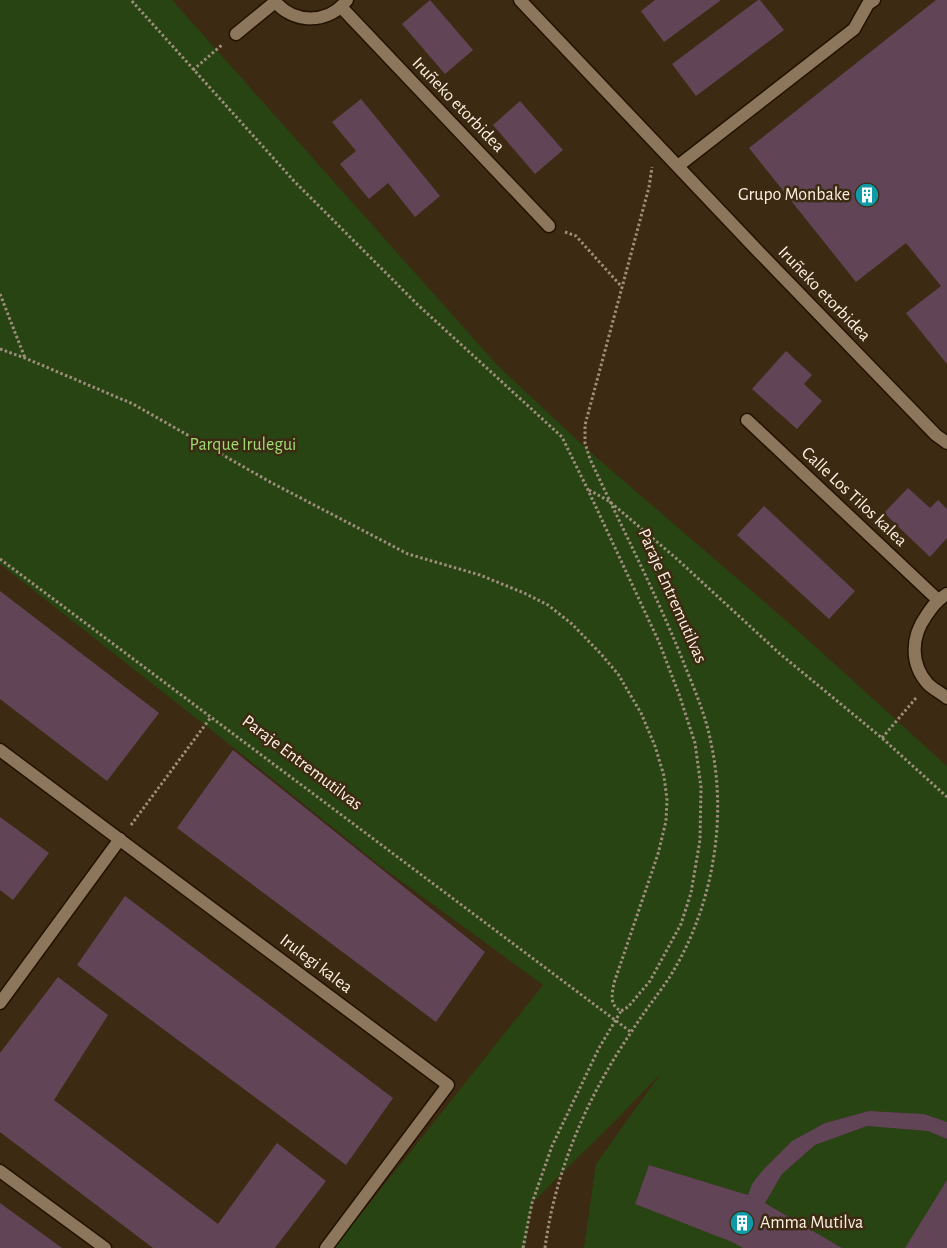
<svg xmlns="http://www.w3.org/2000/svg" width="947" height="1248" viewBox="0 0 947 1248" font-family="'Alegreya Sans',sans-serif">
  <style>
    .green { fill: #284412 }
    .building { fill: #614557 }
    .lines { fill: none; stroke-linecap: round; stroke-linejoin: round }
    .street-casing { stroke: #241200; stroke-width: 15 }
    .secondary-casing { stroke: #241200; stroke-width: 15 }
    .path { stroke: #9e8e7b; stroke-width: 3; stroke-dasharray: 2.5 2.5; stroke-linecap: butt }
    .street { stroke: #8c765c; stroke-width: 12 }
    .secondary { stroke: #8c765c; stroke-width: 12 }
    .labels { text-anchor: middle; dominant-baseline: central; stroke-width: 5; stroke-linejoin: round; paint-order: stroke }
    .street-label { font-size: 18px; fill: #fdf0e2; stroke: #3d2a12 }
    .poi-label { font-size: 18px; fill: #fdf0e2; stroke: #3d2a12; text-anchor: end }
    .park-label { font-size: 18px; fill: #9ddc74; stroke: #3d2a12 }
  </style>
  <rect width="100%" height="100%" fill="#3d2a12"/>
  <g class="green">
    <path d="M0 0H172L498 366 590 452 797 630 947 766V1122L924 1114 869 1111 825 1123 792 1141 762 1171 748 1195 649 1165 635 1204 732 1242 743 1248H584L596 1164 661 1073 616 1120 532 1203 525 1248H334L543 985 383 868 234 748 0 564Z"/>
    <path d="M867 1126 928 1131 947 1139V1180L905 1248H842L765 1203 782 1174 815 1145Z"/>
  </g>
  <g class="building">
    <path d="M430 0 473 50 445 74 402 24Z"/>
    <path d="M655 0H721L664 42 641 11Z"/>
    <path d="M758 0H760L784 30 696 96 672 64Z"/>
    <path d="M936 0H947V364L906 313 941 286 906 243 856 282 749 148Z"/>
    <path d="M361 99 440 196 415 217 388 183 369 199 340 164 356 151 332 122Z"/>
    <path d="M520 101 563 150 535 174 493 125Z"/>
    <path d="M786 351 812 375 804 384 822 401 797 429 752 389Z"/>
    <path d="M908 488 930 508 938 500 947 509V538L930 557 884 513Z"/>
    <path d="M764 506 855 591 829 619 737 535Z"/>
    <path d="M0 591 159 713 107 781 0 699Z"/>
    <path d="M233 750 485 952 436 1022 177 828Z"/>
    <path d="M0 817 49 853 13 900 0 890Z"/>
    <path d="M125 896 393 1098 346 1165 77 965Z"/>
    <path d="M58 977 108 1015 54 1100 218 1224 277 1143 326 1181 275 1248H153L0 1132V1053Z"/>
    <path d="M869 1111 924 1114 947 1122V1139L928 1131 867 1126 815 1145 782 1174 765 1203 842 1248H743L732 1242 635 1204 649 1165 748 1195 752 1184 762 1171 792 1141 825 1123Z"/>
    <path d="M947 1180V1248H905Z"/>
    <path d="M0 1203 62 1248H0Z"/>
  </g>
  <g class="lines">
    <g class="street-casing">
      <g id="street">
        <path d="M274 0C293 25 329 24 347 0"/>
        <path d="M342 8 549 226"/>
        <path d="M236 34 275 2"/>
        <path d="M678 166 854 29 868 4 874 0"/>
        <path d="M747 420 937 599"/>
        <path d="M947 594C937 600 932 607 926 616 911 637 910 664 928 684 933 689 941 693 947 698"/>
        <path d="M0 750 448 1085 326 1248"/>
        <path d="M0 1003 120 839"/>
        <path d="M0 1171 105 1248"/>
      </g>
    </g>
    <g class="secondary-casing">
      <path id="secondary" d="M520 0 757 250 936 435 947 443"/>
    </g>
    <g class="path">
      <path d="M193 70 223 44"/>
      <path d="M565 232 576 236 621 286"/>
      <path d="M0 294 25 358"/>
      <path d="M0 349 25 358 133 404 272 483 408 554 480 575 524 593 548 605 572 624 601 654 618 674 641 713 655 746 664 776 667 800 666 821 658 854 614 983C612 994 609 1005 621 1011L628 1007 650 981 681 924 691 893 700 840 701 787 695 743 680 697 659 642 588 490 562 437 418 305 294 181 131 0"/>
      <path d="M589 490 609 501 677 559 779 653 882 738 947 797"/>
      <path d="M0 559 631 1032"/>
      <path d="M882 738 916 698"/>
      <path d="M131 825 211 717"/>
      <path d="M523 1248 532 1203 552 1146 599 1048 621 1011"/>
      <path d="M545 1248C555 1171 588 1095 632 1031 643 1013 657 996 669 978 712 910 728 821 711 743 706 716 695 691 685 666 657 595 622 528 590 459L585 443V425L649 187 652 167"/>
    </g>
    <use href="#street" class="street"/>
    <use href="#secondary" class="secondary"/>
  </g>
  <defs>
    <g id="building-disc" transform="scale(1.25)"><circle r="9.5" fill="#0f9aa8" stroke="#3d2a12"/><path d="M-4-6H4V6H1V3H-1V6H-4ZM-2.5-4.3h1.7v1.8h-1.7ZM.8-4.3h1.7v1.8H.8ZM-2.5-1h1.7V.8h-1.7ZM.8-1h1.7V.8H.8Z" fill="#fff"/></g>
  </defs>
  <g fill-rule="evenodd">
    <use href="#building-disc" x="867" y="195"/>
    <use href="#building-disc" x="742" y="1223"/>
  </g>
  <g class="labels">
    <g class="street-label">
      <text transform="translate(458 105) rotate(46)">Iruñeko etorbidea</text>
      <text transform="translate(824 294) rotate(46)">Iruñeko etorbidea</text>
      <text transform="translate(854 497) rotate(43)">Calle Los Tilos kalea</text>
      <text transform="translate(672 596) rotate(66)">Paraje Entremutilvas</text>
      <text transform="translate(302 763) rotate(37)">Paraje Entremutilvas</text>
      <text transform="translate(316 964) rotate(37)">Irulegi kalea</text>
    </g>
    <g class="poi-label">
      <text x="850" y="195">Grupo Monbake</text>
      <text x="760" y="1223" text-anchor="start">Amma Mutilva</text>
    </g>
    <g class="park-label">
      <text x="243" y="445">Parque Irulegui</text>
    </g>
  </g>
</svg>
